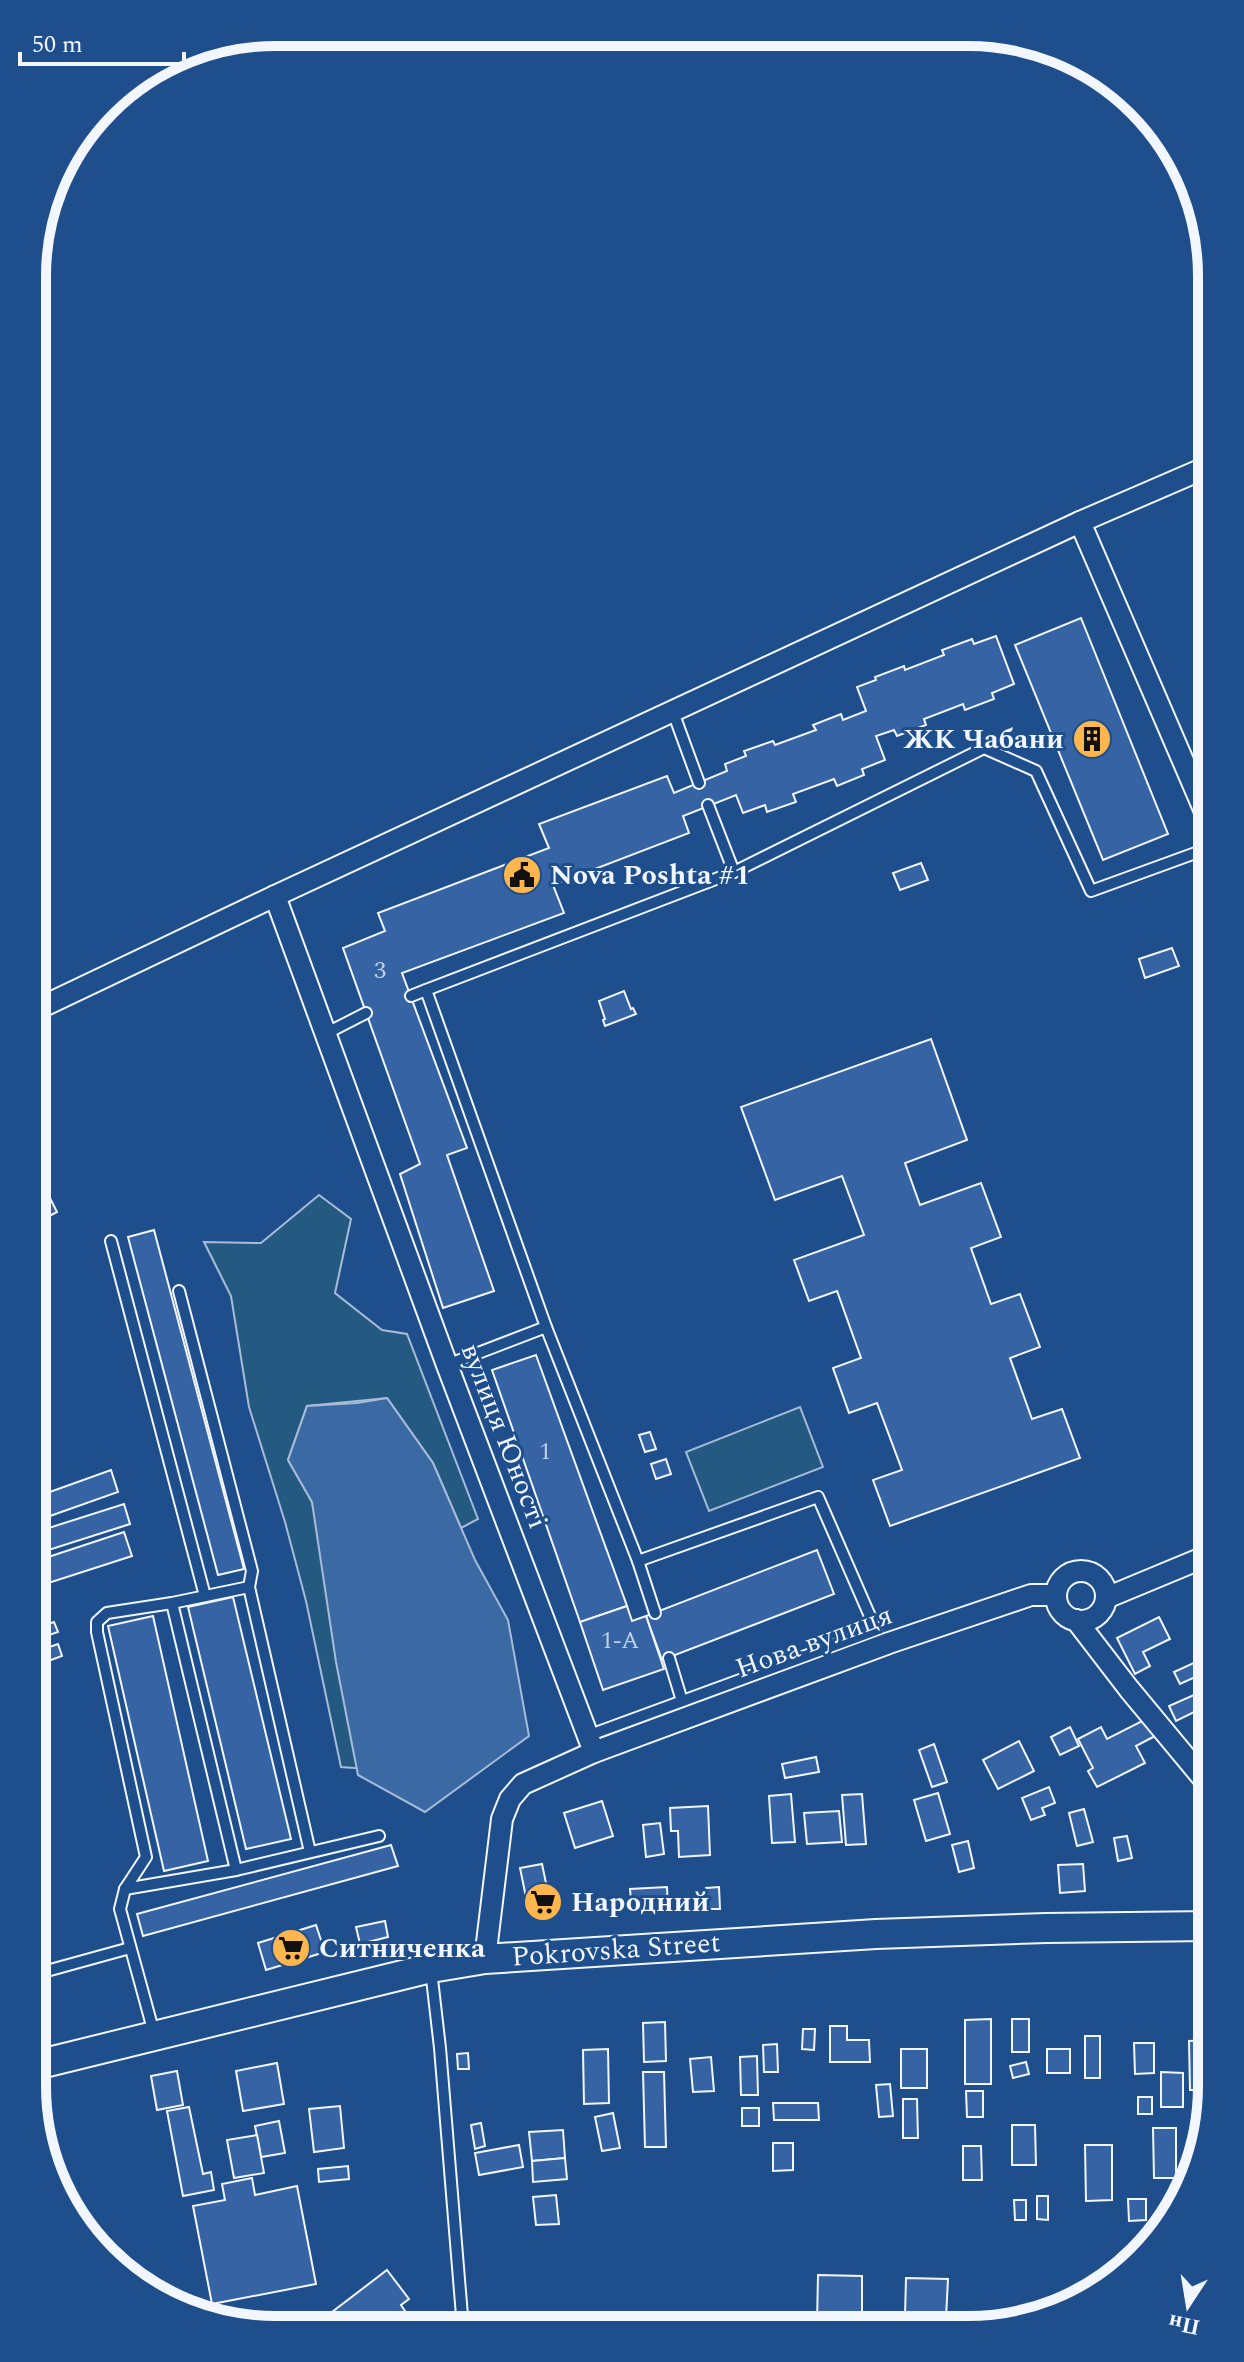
<svg xmlns="http://www.w3.org/2000/svg" width="1244" height="2362" viewBox="0 0 1244 2362" font-family="Spectral,serif">
  <style>
    .green { fill: #245a82; stroke: #a8bbd7; stroke-width: 2 }
    .water { fill: #3b69a3; stroke: #a8bbd7; stroke-width: 2 }
    .building { fill: #3563a3; stroke: #f2f6ff; stroke-width: 2 }
    .lines { fill: none; stroke-linecap: round; stroke-linejoin: round }
    .lane-casing { stroke: #f2f6ff; stroke-width: 14 }
    .street-casing { stroke: #f2f6ff; stroke-width: 24 }
    .secondary-casing { stroke: #f2f6ff; stroke-width: 32 }
    .lane { stroke: #1f4e8c; stroke-width: 10 }
    .street { stroke: #1f4e8c; stroke-width: 20 }
    .secondary { stroke: #1f4e8c; stroke-width: 28 }
    .labels { text-anchor: middle; dominant-baseline: central; stroke-width: 6; stroke-linejoin: round; paint-order: stroke }
    .number-label { font-size: 24px; fill: #c3d1e8 }
    .poi-label { font-size: 28px; font-weight: bold; fill: #f2f6ff; stroke: #1f4e8c; text-anchor: start }
    .street-label { font-size: 28px; fill: #f2f6ff; stroke: #1f4e8c }
    .rim { fill: none; stroke: #f2f6ff; stroke-width: 10 }
  </style>
  <rect width="100%" height="100%" fill="#1f4e8c"/>
  <g class="green">
    <path d="M319 1195 351 1219 335 1293 382 1330 407 1334 478 1519 461 1528 433 1463 387 1398 307 1406 288 1460 312 1502 368 1769 341 1767 306 1601 285 1522 249 1407 231 1296 204 1242 261 1243Z"/>
    <path d="M800 1407 823 1467 709 1511 686 1452Z"/>
  </g>
  <path class="water" d="M387 1398 433 1463 475 1560 508 1620 529 1736 425 1812 358 1775 336 1662 312 1502 288 1460 307 1406 357 1403Z"/>
  <g class="building">
    <path d="M1081 618 1168 834 1103 860 1015 645Z"/>
    <path d="M996 636 1014 684 992 693 994 699 965 710 963 704 924 719 926 725 897 736 894 730 876 736 885 760 862 769 864 775 837 786 834 779 793 794 796 802 767 812 765 805 743 813 736 795 683 816 689 833 553 885 564 913 402 973 467 1148 447 1155 494 1291 443 1308 400 1174 420 1164 343 948 385 931 378 913 549 848 539 824 667 776 674 793 727 771 725 764 746 756 744 751 773 741 775 745 816 730 813 725 841 714 843 720 866 711 857 687 876 680 875 677 904 666 905 670 944 655 942 650 972 639 974 644Z"/>
    <path d="M921 863 928 880 900 890 893 873Z"/>
    <path d="M1172 948 1179 966 1145 978 1139 959Z"/>
    <path d="M624 991 631 1009 633 1008 636 1014 605 1026 603 1020 605 1019 599 1001Z"/>
    <path d="M931 1039 967 1140 905 1163 920 1205 981 1183 1001 1237 971 1248 991 1304 1020 1294 1040 1347 1010 1358 1032 1419 1062 1409 1080 1458 890 1526 873 1480 902 1470 877 1403 849 1413 833 1368 861 1358 837 1291 809 1301 794 1260 864 1235 842 1176 775 1200 741 1107Z"/>
    <path d="M33 1164 57 1212 38 1222 33 1213Z"/>
    <path d="M154 1230 244 1569 218 1575 128 1237Z"/>
    <path d="M536 1355 627 1606 580 1622 492 1370Z"/>
    <path d="M650 1432 656 1449 645 1452 639 1435Z"/>
    <path d="M666 1459 671 1474 656 1479 651 1464Z"/>
    <path d="M111 1470 118 1492 33 1522V1498Z"/>
    <path d="M124 1504 130 1524 33 1555V1533Z"/>
    <path d="M124 1532 132 1556 33 1588V1562Z"/>
    <path d="M817 1550 834 1594 662 1660 646 1616Z"/>
    <path d="M233 1597 291 1839 246 1849 188 1607Z"/>
    <path d="M627 1606 632 1621 646 1616 664 1669 603 1690 580 1622Z"/>
    <path d="M153 1616 208 1861 164 1871 108 1626Z"/>
    <path d="M1159 1617 1170 1639 1143 1652 1150 1666 1135 1674 1117 1638Z"/>
    <path d="M54 1622 58 1632 32 1641 33 1629Z"/>
    <path d="M58 1644 62 1656 32 1667V1653Z"/>
    <path d="M1198 1661 1204 1673 1180 1684 1174 1672Z"/>
    <path d="M1212 1687V1718L1199 1724 1194 1712 1176 1721 1169 1706Z"/>
    <path d="M1146 1719 1155 1736 1136 1746 1145 1763 1097 1787 1088 1771 1093 1768 1078 1739 1101 1727 1107 1739Z"/>
    <path d="M1070 1727 1079 1746 1060 1755 1051 1737Z"/>
    <path d="M1019 1741 1034 1771 998 1789 983 1760Z"/>
    <path d="M934 1744 947 1782 932 1787 919 1750Z"/>
    <path d="M816 1757 819 1772 785 1778 782 1764Z"/>
    <path d="M1049 1787 1055 1803 1042 1808 1045 1815 1031 1820 1022 1798Z"/>
    <path d="M938 1793 950 1834 926 1841 914 1800Z"/>
    <path d="M791 1794 795 1842 772 1843 769 1796Z"/>
    <path d="M862 1794 866 1844 846 1845 842 1795Z"/>
    <path d="M602 1801 613 1836 575 1848 564 1813Z"/>
    <path d="M708 1806 710 1855 679 1857 678 1831H671L670 1808Z"/>
    <path d="M1084 1809 1093 1842 1077 1846 1069 1813Z"/>
    <path d="M839 1811 842 1842 807 1844 804 1813Z"/>
    <path d="M660 1823 664 1854 646 1857 643 1825Z"/>
    <path d="M1127 1836 1132 1858 1118 1861 1114 1838Z"/>
    <path d="M968 1841 974 1868 959 1872 952 1845Z"/>
    <path d="M391 1845 398 1866 143 1936 137 1914Z"/>
    <path d="M542 1864 550 1902 528 1907 520 1868Z"/>
    <path d="M1083 1864 1085 1891 1060 1893 1058 1865Z"/>
    <path d="M667 1887 668 1910 632 1912 630 1889Z"/>
    <path d="M719 1887 720 1909H707L706 1888Z"/>
    <path d="M385 1921 388 1937 360 1944 356 1927Z"/>
    <path d="M316 1925 325 1952 266 1970 258 1943Z"/>
    <path d="M991 2019V2084H965V2020Z"/>
    <rect x="1012" y="2019" width="17" height="33"/>
    <path d="M665 2022 666 2061 644 2062 643 2023Z"/>
    <path d="M830 2026H847V2040H869L870 2062H830Z"/>
    <path d="M803 2029H815L814 2050 802 2049Z"/>
    <rect x="1085" y="2036" width="15" height="42"/>
    <path d="M1211 2040V2090H1190L1189 2041Z"/>
    <path d="M1134 2043H1154V2073L1135 2074Z"/>
    <path d="M777 2044 778 2072H764L763 2045Z"/>
    <path d="M608 2049 609 2103 584 2104 583 2050Z"/>
    <rect x="901" y="2049" width="26" height="39"/>
    <rect x="1047" y="2049" width="23" height="24"/>
    <path d="M468 2053 469 2069H458L457 2054Z"/>
    <path d="M757 2056 758 2095H741L740 2057Z"/>
    <path d="M711 2057 714 2091 693 2092 690 2059Z"/>
    <path d="M1026 2062 1029 2074 1013 2078 1010 2066Z"/>
    <path d="M277 2063 284 2104 243 2111 236 2071Z"/>
    <path d="M177 2071 183 2105 157 2110 151 2076Z"/>
    <path d="M643 2072H664L666 2147H645Z"/>
    <path d="M1161 2072 1183 2073V2107H1161Z"/>
    <path d="M890 2084 893 2116 879 2117 876 2085Z"/>
    <path d="M966 2091H983V2117H967Z"/>
    <rect x="1138" y="2097" width="14" height="17"/>
    <path d="M903 2099H917L918 2138H903Z"/>
    <path d="M773 2103H818L819 2120H774Z"/>
    <path d="M340 2106 344 2148 314 2152 309 2109Z"/>
    <path d="M189 2107 203 2174 211 2172 214 2190 183 2196 167 2111Z"/>
    <rect x="742" y="2108" width="17" height="18"/>
    <path d="M1200 2110H1210L1202 2141H1200Z"/>
    <path d="M613 2113 620 2148 602 2151 595 2117Z"/>
    <path d="M279 2121 285 2153 261 2157 255 2126Z"/>
    <path d="M481 2123 485 2146 475 2149 471 2125Z"/>
    <path d="M1012 2125H1035L1036 2165H1012Z"/>
    <path d="M1153 2128H1176V2178H1154Z"/>
    <path d="M563 2130 565 2158 532 2161 529 2132Z"/>
    <path d="M257 2135 264 2173 234 2178 227 2140Z"/>
    <path d="M773 2143H793V2170L773 2171Z"/>
    <path d="M519 2145 523 2167 479 2175 475 2153Z"/>
    <path d="M1085 2145H1112V2200L1086 2201Z"/>
    <path d="M963 2146H981L982 2180H963Z"/>
    <path d="M565 2158 567 2179 533 2182 532 2161Z"/>
    <path d="M348 2166 349 2179 319 2182 318 2169Z"/>
    <path d="M252 2178 255 2195 297 2186 316 2284 212 2304 193 2206 225 2200 222 2184Z"/>
    <path d="M556 2195 559 2224 536 2225 533 2197Z"/>
    <path d="M1037 2196H1048V2220L1037 2219Z"/>
    <path d="M1128 2199H1146V2220L1129 2221Z"/>
    <path d="M1014 2200H1026V2220H1015Z"/>
    <path d="M387 2270 409 2299 401 2305 405 2311 385 2326 381 2320 371 2328H311Z"/>
    <path d="M818 2275 862 2276V2324L817 2323Z"/>
    <path d="M906 2278 948 2279 946 2318 905 2316Z"/>
    <path d="M905 2316 946 2318V2330H904Z"/>
    <path d="M817 2323 862 2324V2330H817Z"/>
  </g>
  <g class="lines">
    <g class="lane-casing">
      <g id="lane">
        <path d="M673 712 699 783"/>
        <path d="M734 872 984 748 1036 771 1091 891 1212 847"/>
        <path d="M426 990 734 872 708 805"/>
        <path d="M411 996 426 990 546 1327"/>
        <path d="M325 1034 366 1013"/>
        <path d="M111 1241 205 1596"/>
        <path d="M179 1291 252 1571 249 1587 310 1852"/>
        <path d="M447 1365 546 1327 638 1561 818 1497 876 1630 590 1735"/>
        <path d="M638 1561 655 1613"/>
        <path d="M172 1603 236 1870"/>
        <path d="M669 1658 682 1701"/>
        <path d="M125 1889 236 1870 379 1836"/>
        <path d="M431 1970 440 2048 463 2328"/>
        <path d="M32 1975 130 1948"/>
        <path d="M154 2033 120 1909 125 1889 146 1857 97 1632V1622L107 1613 172 1603 249 1587"/>
        <path d="M442 2328 462 2314"/>
      </g>
    </g>
    <g class="street-casing">
      <g id="street">
        <path d="M1212 828 1080 522 1212 465"/>
        <path d="M275 896 447 1365 594 1752 523 1784 510 1799 502 1819 485 1959"/>
        <path d="M33 1011 275 896 1080 522"/>
        <circle cx="1081" cy="1596" r="25"/>
        <path d="M1106 1598 1212 1554"/>
        <path d="M1076 1620 1129 1689 1212 1789"/>
        <path d="M594 1752 889 1643 1031 1595H1056"/>
      </g>
    </g>
    <g class="secondary-casing">
      <path id="secondary" d="M32 2066 431 1968 485 1959 876 1934 1046 1928 1211 1926"/>
    </g>
    <use href="#lane" class="lane"/>
    <use href="#street" class="street"/>
    <use href="#secondary" class="secondary"/>
  </g>
  <defs>
    <g id="building-disc" transform="scale(2)"><circle r="9.5" fill="#ffb74d" stroke="#1f4e8c"/><path d="M-4-6H4V6H1V3H-1V6H-4ZM-2.5-4.3h1.7v1.8h-1.7ZM.8-4.3h1.7v1.8H.8ZM-2.5-1h1.7V.8h-1.7ZM.8-1h1.7V.8H.8Z" fill="#111"/></g>
    <g id="civic-disc" transform="scale(2)"><circle r="9.5" fill="#ffb74d" stroke="#1f4e8c"/><path d="M-.6-6.5H3V-4.5H.6V-3L4-1V1h2V6H-6V1h2V-1L-.6-3ZM-1.2 2.5V6h2.4V2.5Z" fill="#111"/></g>
    <g id="supermarket-disc" transform="scale(2)"><circle r="9.5" fill="#ffb74d" stroke="#1f4e8c"/><path d="M-6-5.5h2.5l.6 2H6L4.5 2H-2.5L-4.4-4H-6ZM-1.5 3.2a1.3 1.3 0 1 0 .1 0ZM3 3.2a1.3 1.3 0 1 0 .1 0Z" fill="#111"/></g>
  </defs>
  <g fill-rule="evenodd">
    <use href="#building-disc" x="1092" y="739"/>
    <use href="#civic-disc" x="522" y="875"/>
    <use href="#supermarket-disc" x="543" y="1902"/>
    <use href="#supermarket-disc" x="291" y="1948"/>
  </g>
  <g class="labels">
    <g class="number-label">
      <text x="380" y="971">3</text>
      <text x="545" y="1452">1</text>
      <text x="620" y="1641">1-А</text>
    </g>
    <g class="poi-label">
      <text x="1064" y="739" text-anchor="end">ЖК Чабани</text>
      <text x="550" y="875">Nova Poshta #1</text>
      <text x="571" y="1902">Народний</text>
      <text x="319" y="1948">Ситниченка</text>
    </g>
    <g class="street-label">
      <text transform="translate(504 1436) rotate(69)">вулиця Юності</text>
      <text transform="translate(814 1642) rotate(-20)">Нова вулиця</text>
      <text transform="translate(616 1950) rotate(-4)">Pokrovska Street</text>
    </g>
  </g>
  <path d="M0 0H1244V2362H0ZM276 46H968A230 230 0 0 1 1198 276V2086A230 230 0 0 1 968 2316H276A230 230 0 0 1 46 2086V276A230 230 0 0 1 276 46Z" fill="#1f4e8c" fill-rule="evenodd"/>
  <path class="rim" d="M276 46H968A230 230 0 0 1 1198 276V2086A230 230 0 0 1 968 2316H276A230 230 0 0 1 46 2086V276A230 230 0 0 1 276 46Z"/>
  <g transform="translate(1188 2306) rotate(192)" stroke="#1f4e8c" stroke-width="6" paint-order="stroke">
  <path d="M0-6L14 30L0 20L-14 30Z" fill="#f2f6ff"/>
  <text y="-12" font-size="22" font-weight="bold" text-anchor="middle" fill="#f2f6ff">Пн</text>
  </g>
  <path d="M20 52v12h164v-12" fill="none" stroke="#f2f6ff" stroke-width="4"/>
  <text x="32" y="52" font-size="24" fill="#f2f6ff" stroke="#1f4e8c" stroke-width="6" paint-order="stroke">50 m</text>
</svg>
